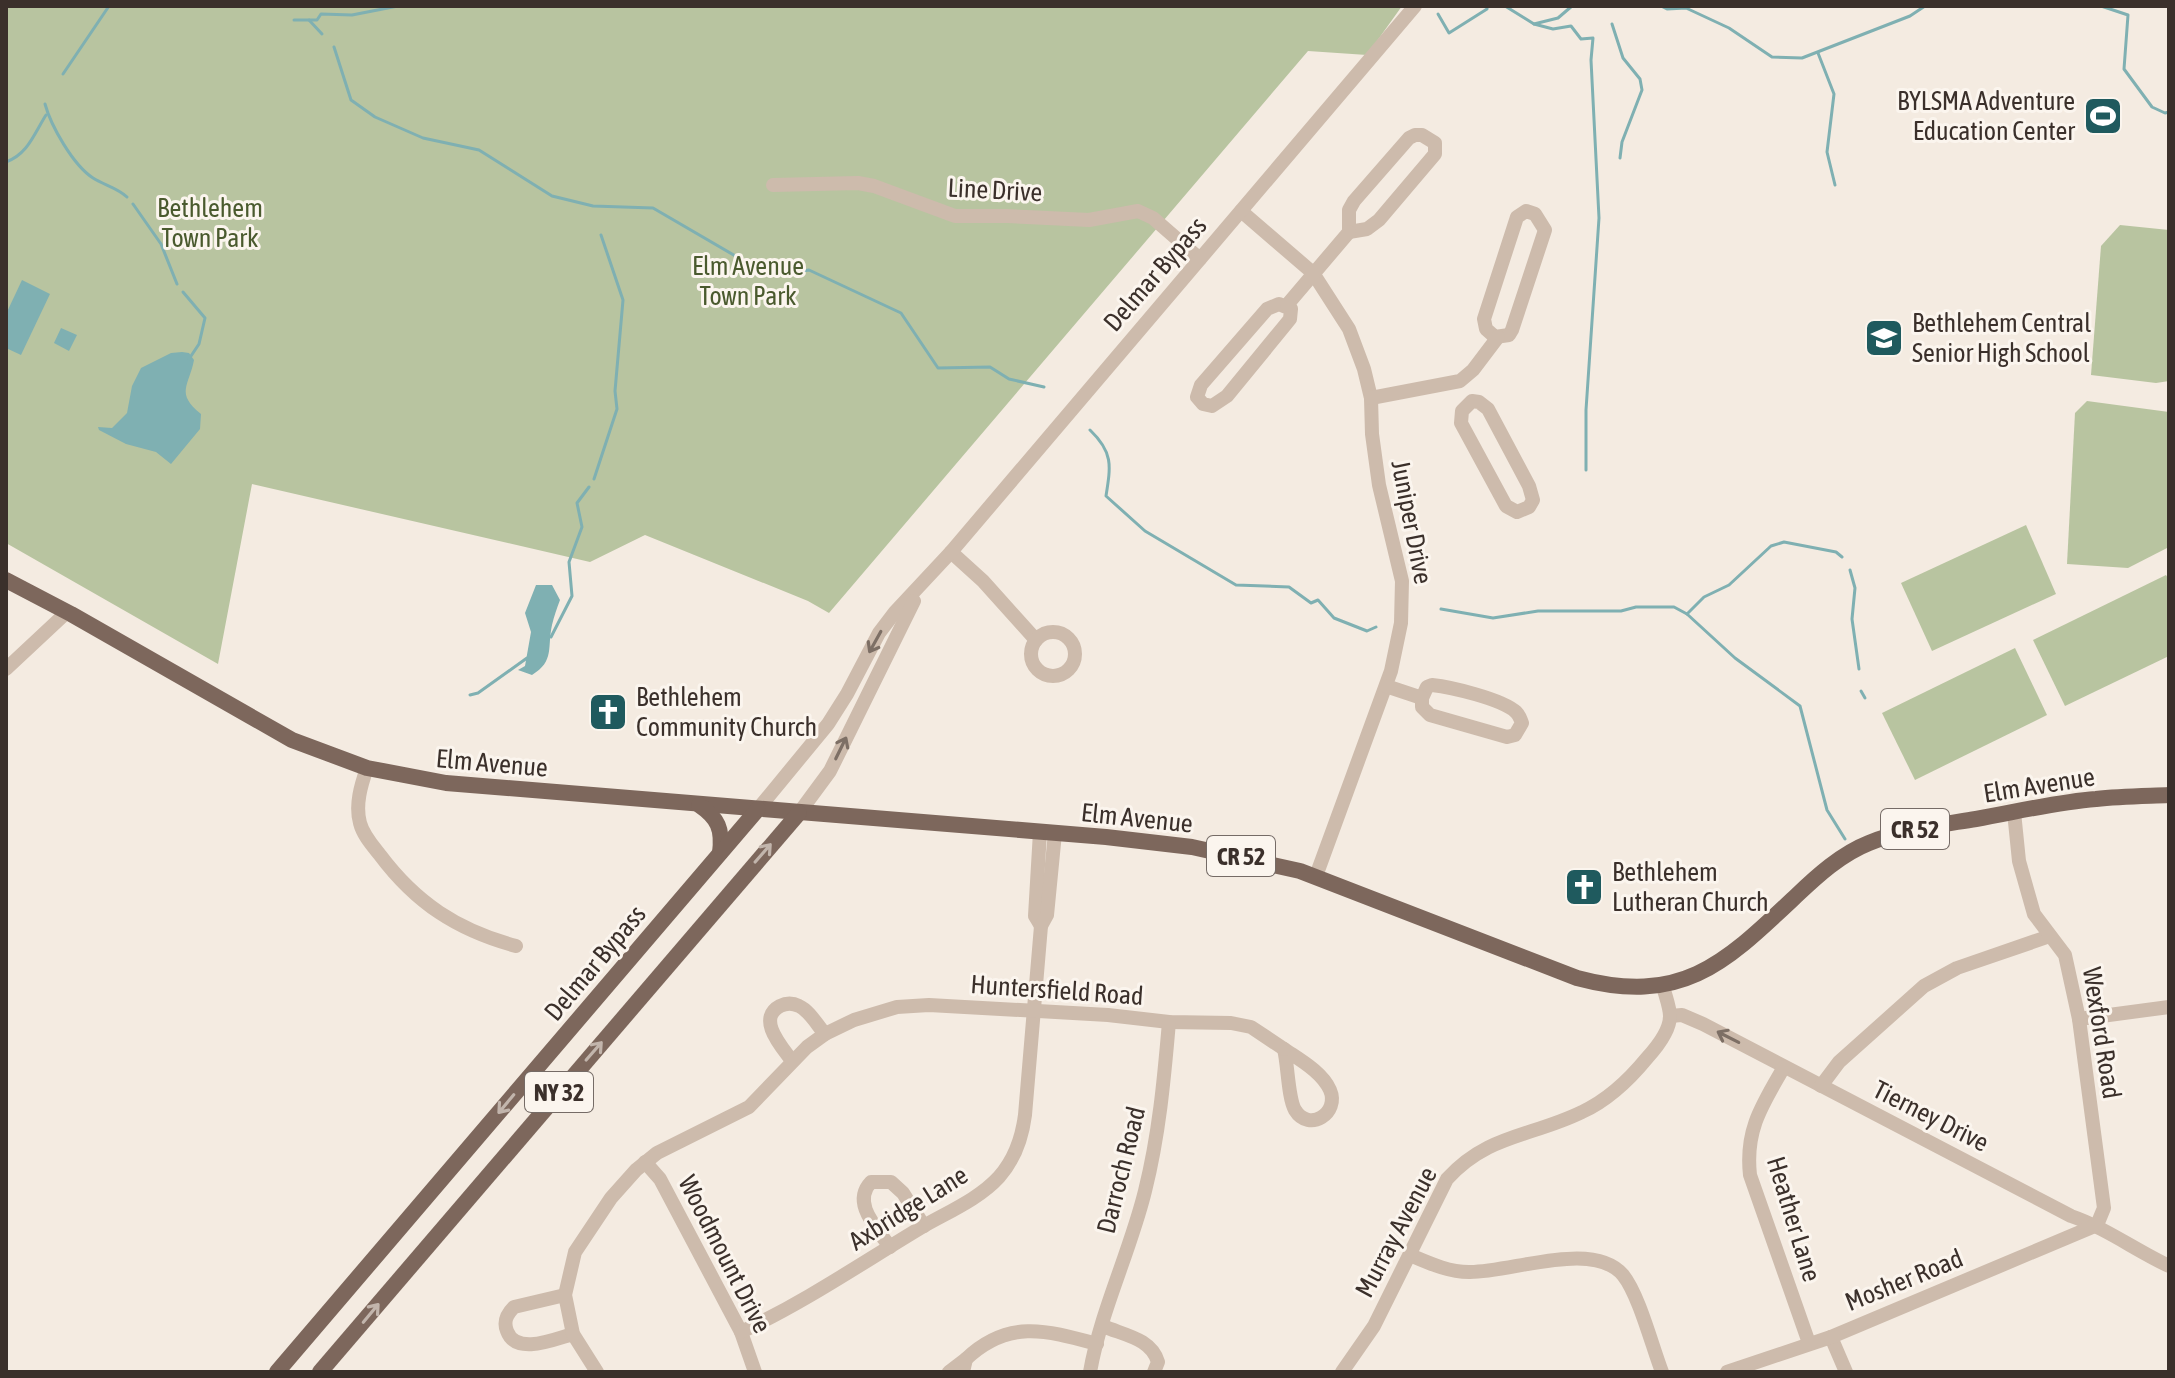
<svg xmlns="http://www.w3.org/2000/svg" width="2175" height="1378" viewBox="0 0 2175 1378" font-family="'Asap Condensed',sans-serif">
  <style>
    .green { fill: #b8c4a0 }
    .water { fill: #7fb0b2 }
    .lines { fill: none; stroke-linecap: round; stroke-linejoin: round }
    .stream { stroke: #7fb0b2; stroke-width: 3 }
    .minor { stroke: #cdbbac; stroke-width: 14 }
    .major { stroke: #7d675c; stroke-width: 16 }
    .oneway { stroke: #7d6f65 }
    .oneway2 { stroke: #c2b5ac }
    .labels { text-anchor: middle; dominant-baseline: central; stroke-width: 6; stroke-linejoin: round; paint-order: stroke }
    .shield { fill: #fbf5ee; stroke: #756b66; stroke-width: 2 }
    .shield-label { font-size: 24px; font-weight: bold; fill: #3b302b }
    .poi-label { font-size: 26px; fill: #3b302b; stroke: #fbf5ee; text-anchor: start }
    .street-label { font-size: 26px; fill: #3b302b; stroke: #fbf5ee }
    .park-label { font-size: 26px; fill: #4a5a2e; stroke: #fbf5ee }
  </style>
  <rect width="100%" height="100%" fill="#f4ebe1"/>
  <g class="green">
    <path d="M6 6H1402L1367 55 1308 51 829 613 808 601 645 535 590 562 252 484 218 664 6 543Z"/>
    <path d="M2120 225 2169 230V381L2156 383 2091 375 2101 246Z"/>
    <path d="M2087 401 2169 412V547L2128 568 2067 564 2075 413Z"/>
    <path d="M2026 525 2056 594 1932 651 1901 583Z"/>
    <path d="M2166 575 2169 580V656L2065 706 2033 640Z"/>
    <path d="M2015 648 2047 715 1915 780 1882 713Z"/>
  </g>
  <g class="water">
    <path d="M22 280 50 294 21 355 6 348V314Z"/>
    <path d="M61 328 77 335 69 351 54 343Z"/>
    <path d="M182 352 189 353 194 360C189 386 175 393 201 414L200 429 171 464 156 452 126 444 99 430 98 427 112 428 127 413 132 386 141 368 171 353Z"/>
    <path d="M536 585H552L560 600C557 608 554 616 552 625 547 647 555 661 532 675L518 670 525 666 531 632 525 613Z"/>
  </g>
  <g class="lines">
    <g class="stream">
      <path d="M1505 6 1534 24 1558 18 1572 6"/>
      <path d="M1661 6 1667 9 1686 8 1729 28 1772 57 1802 58 1910 16 1925 6"/>
      <path d="M2101 6 2128 15 2124 69 2152 107 2165 113 2169 112"/>
      <path d="M1438 14 1449 33 1487 9V6"/>
      <path d="M294 20H317L321 14 352 15 398 6"/>
      <path d="M309 20 322 34"/>
      <path d="M1534 24 1553 29 1571 26 1581 39 1593 38 1591 60 1599 218 1586 410V470"/>
      <path d="M1612 24 1623 58 1640 79 1642 90 1622 142 1620 158"/>
      <path d="M334 47 351 100 375 117 423 138 479 150 552 196 593 206 653 208 756 268 769 272"/>
      <path d="M1818 53 1834 94 1827 152 1835 185"/>
      <path d="M63 74 109 6"/>
      <path d="M45 104C51 126 73 165 93 178 104 185 118 188 127 197"/>
      <path d="M6 162C28 154 34 134 46 115"/>
      <path d="M133 204 161 244 177 284"/>
      <path d="M778 275 809 270 901 313 938 368 990 367 1009 379 1044 387"/>
      <path d="M183 292 205 318 199 344 189 359"/>
      <path d="M1090 430C1113 452 1111 465 1106 496L1145 531 1236 585 1289 587 1311 603 1318 600 1334 618 1367 631 1376 627"/>
      <path d="M594 479 617 409 615 391 623 300 601 235"/>
      <path d="M1850 570 1855 588 1852 619 1859 669"/>
      <path d="M1441 609 1493 618 1538 611H1621L1636 607H1674L1687 614 1735 658 1800 706 1827 810 1845 839"/>
      <path d="M1687 614 1704 597 1729 585 1771 546 1784 542 1836 552 1842 557"/>
      <path d="M551 637 572 596 569 562 582 527 577 503 589 487"/>
      <path d="M1861 691 1865 698"/>
      <path d="M470 695 478 693 527 658"/>
    </g>
    <g class="minor">
      <path d="M1415 135H1422L1435 143V154L1379 220 1367 229 1349 232V210L1354 201 1409 138Z"/>
      <path d="M773 185 858 183 874 186 955 216H1007L1089 220 1138 211 1153 218 1200 259"/>
      <path d="M1241 211 1313 273 1349 329 1364 369 1371 398 1372 434 1379 485 1402 581 1401 623 1391 671 1316 876"/>
      <path d="M1526 211 1535 214 1545 230 1512 330 1509 335 1495 337 1486 329 1484 319 1517 217Z"/>
      <path d="M1279 304 1291 309 1290 319 1286 324 1227 396 1212 406 1203 404 1197 397 1201 385 1267 309Z"/>
      <path d="M1287 305 1349 232"/>
      <path d="M1371 398 1460 381 1473 370 1498 337"/>
      <path d="M1472 401 1479 402 1488 409 1529 486 1533 500 1529 507 1517 512 1506 506 1461 423 1462 411Z"/>
      <path d="M951 552 983 581 1036 640"/>
      <circle cx="1053" cy="654" r="22"/>
      <path d="M6 669 67 612"/>
      <path d="M1432 685C1451 687 1502 699 1516 712 1520 716 1520 718 1522 723L1515 735 1507 737 1430 715 1422 707V698L1427 687Z"/>
      <path d="M1386 686 1422 698"/>
      <path d="M367 768C361 785 355 805 360 823 363 835 372 845 380 855 416 903 457 930 516 946"/>
      <path d="M758 809 828 724 847 694 879 633 895 612 951 552 1415 6"/>
      <path d="M799 813 830 771 914 601"/>
      <path d="M1040 832 1035 916 1041 926"/>
      <path d="M1670 1016 1682 1015 1703 1024 2071 1216C2106 1228 2135 1250 2169 1266"/>
      <path d="M2079 1019 2169 1007"/>
      <path d="M1284 1049C1300 1060 1322 1072 1330 1090 1340 1113 1309 1133 1295 1110 1288 1098 1288 1065 1284 1049Z"/>
      <path d="M792 1061C782 1047 756 1019 780 1006 786 1003 793 1003 799 1006 810 1011 817 1025 825 1034"/>
      <path d="M1784 1067C1762 1105 1745 1130 1750 1175L1809 1343"/>
      <path d="M1821 1086 1839 1062 1924 986 1957 968 2050 936"/>
      <path d="M645 1162 660 1179 741 1332 755 1372"/>
      <path d="M890 1247C877 1228 851 1203 871 1182H891L903 1193 924 1226"/>
      <path d="M1410 1255C1429 1263 1448 1272 1469 1272 1510 1273 1593 1239 1623 1275 1639 1295 1652 1346 1662 1372"/>
      <path d="M565 1295 514 1307C507 1314 503 1321 507 1331 516 1356 555 1339 573 1334"/>
      <path d="M1103 1326C1123 1335 1151 1338 1158 1362L1154 1372"/>
      <path d="M741 1332C805 1302 862 1263 922 1227 948 1212 979 1199 999 1177 1015 1159 1022 1138 1025 1115L1041 926 1047 915 1055 833"/>
      <path d="M1831 1337 1846 1372"/>
      <path d="M966 1359C1008 1319 1046 1330 1097 1344"/>
      <path d="M597 1372 573 1334 565 1295 575 1252 611 1198 636 1170 657 1153 749 1107 807 1047 825 1034 854 1020 897 1007 929 1005 1108 1015 1169 1022 1231 1023 1251 1027 1284 1049"/>
      <path d="M949 1372 966 1359 963 1372"/>
      <path d="M1090 1372C1101 1310 1130 1252 1145 1191 1159 1135 1164 1080 1169 1022"/>
      <path d="M1342 1372 1374 1326 1447 1179C1488 1134 1531 1137 1582 1112 1608 1100 1629 1080 1647 1058 1657 1047 1670 1031 1670 1016 1670 1007 1665 995 1663 986"/>
      <path d="M1727 1372 1831 1337 2097 1225 2104 1208 2079 1019 2065 955 2034 914 2019 861 2014 812"/>
    </g>
    <g class="major">
      <path d="M6 580 71 614 292 740 367 768 446 783 1106 837 1192 847 1300 871 1577 978C1682 1006 1724 964 1796 896 1817 876 1841 854 1869 843 1903 829 1940 825 1976 819 2016 812 2056 802 2096 799 2120 796 2145 796 2169 795"/>
      <path d="M699 805C718 818 723 829 720 853"/>
      <path d="M277 1372 758 809"/>
      <path d="M320 1372 799 813"/>
    </g>
  </g>
  <defs><path id="oneway-shaft" d="M-6 0H5M1.5-3L5.5 0L1.5 3" fill="none" stroke-width="1.6" stroke-linecap="round" stroke-linejoin="round" transform="scale(2)"/></defs>
  <g class="oneway">
    <use href="#oneway-shaft" transform="translate(875 642) rotate(119)"/>
    <use href="#oneway-shaft" transform="translate(841 748) rotate(-64)"/>
    <use href="#oneway-shaft" transform="translate(1728 1037) rotate(-153)"/>
  </g>
  <g class="oneway2">
    <use href="#oneway-shaft" transform="translate(763 853) rotate(-49)"/>
    <use href="#oneway-shaft" transform="translate(594 1051) rotate(-49)"/>
    <use href="#oneway-shaft" transform="translate(506 1104) rotate(130)"/>
    <use href="#oneway-shaft" transform="translate(371 1313) rotate(-50)"/>
  </g>
  <defs>
    <g id="stadium-square" transform="scale(2)"><rect x="-9" y="-9" width="18" height="18" rx="4" fill="#1f5a5e" stroke="#fbf5ee"/><path d="M0-5a6.5 5 0 1 0 0 10a6.5 5 0 1 0 0-10ZM-3.5-1.8h7v3.6h-7Z" fill="#fff"/></g>
    <g id="school-square" transform="scale(2)"><rect x="-9" y="-9" width="18" height="18" rx="4" fill="#1f5a5e" stroke="#fbf5ee"/><path d="M0-5L7-2L0 1L-7-2ZM-4 1L0 2.5L4 1V4Q0 6-4 4Z" fill="#fff"/></g>
    <g id="church-square" transform="scale(2)"><rect x="-9" y="-9" width="18" height="18" rx="4" fill="#1f5a5e" stroke="#fbf5ee"/><path d="M-1.2-6h2.4v3.5h3.3v2.4h-3.3V6h-2.4V-.1h-3.3v-2.4h3.3Z" fill="#fff"/></g>
  </defs>
  <g fill-rule="evenodd">
    <use href="#stadium-square" x="2103" y="116"/>
    <use href="#school-square" x="1884" y="338"/>
    <use href="#church-square" x="608" y="712"/>
    <use href="#church-square" x="1584" y="887"/>
  </g>
  <g class="labels">
    <g class="shield">
      <rect x="1881" y="809" width="68" height="40" rx="6"/>
      <rect x="1207" y="836" width="68" height="40" rx="6"/>
      <rect x="525" y="1072" width="68" height="40" rx="6"/>
    </g>
    <g class="shield-label">
      <text x="1915" y="829">CR 52</text>
      <text x="1241" y="856">CR 52</text>
      <text x="559" y="1092">NY 32</text>
    </g>
    <g class="poi-label">
      <text x="2075" y="101" text-anchor="end">BYLSMA Adventure<tspan x="2075" dy="30">Education Center</tspan></text>
      <text x="1912" y="323">Bethlehem Central<tspan x="1912" dy="30">Senior High School</tspan></text>
      <text x="636" y="697">Bethlehem<tspan x="636" dy="30">Community Church</tspan></text>
      <text x="1612" y="872">Bethlehem<tspan x="1612" dy="30">Lutheran Church</tspan></text>
    </g>
    <g class="street-label">
      <text transform="translate(995 190) rotate(3)">Line Drive</text>
      <text transform="translate(1155 274) rotate(-49)">Delmar Bypass</text>
      <text transform="translate(1412 522) rotate(79)">Juniper Drive</text>
      <text transform="translate(492 763) rotate(5)">Elm Avenue</text>
      <text transform="translate(2039 785) rotate(-9)">Elm Avenue</text>
      <text transform="translate(1137 818) rotate(6)">Elm Avenue</text>
      <text transform="translate(595 963) rotate(-50)">Delmar Bypass</text>
      <text transform="translate(1057 990) rotate(4)">Huntersfield Road</text>
      <text transform="translate(2102 1033) rotate(81)">Wexford Road</text>
      <text transform="translate(1931 1116) rotate(27)">Tierney Drive</text>
      <text transform="translate(1121 1170) rotate(-76)">Darroch Road</text>
      <text transform="translate(908 1208) rotate(-32)">Axbridge Lane</text>
      <text transform="translate(1794 1219) rotate(73)">Heather Lane</text>
      <text transform="translate(1396 1232) rotate(-62)">Murray Avenue</text>
      <text transform="translate(725 1254) rotate(63)">Woodmount Drive</text>
      <text transform="translate(1904 1280) rotate(-22)">Mosher Road</text>
    </g>
    <g class="park-label">
      <text x="210" y="208">Bethlehem<tspan x="210" dy="30">Town Park</tspan></text>
      <text x="748" y="266">Elm Avenue<tspan x="748" dy="30">Town Park</tspan></text>
    </g>
  </g>
  <rect width="2175" height="1378" fill="none" stroke="#3b302b" stroke-width="16"/>
</svg>
